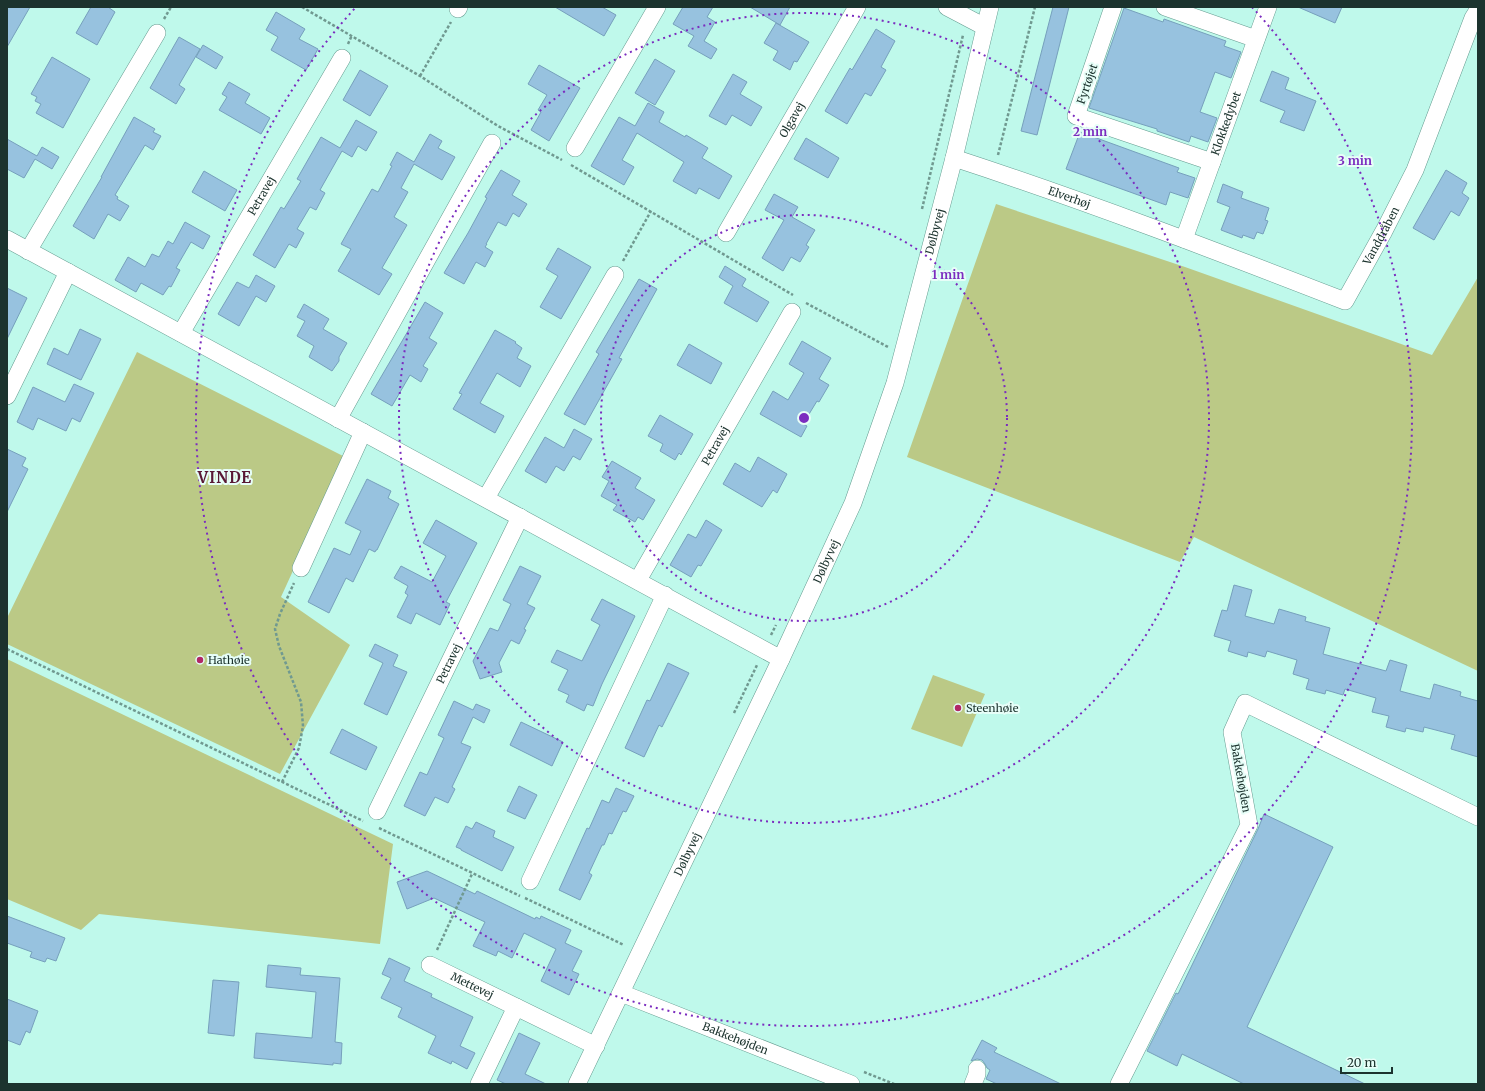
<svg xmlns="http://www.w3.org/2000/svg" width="1485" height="1091" viewBox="0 0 1485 1091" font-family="Merriweather,serif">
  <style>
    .green { fill: #bbc986 }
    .building { fill: #97c2df; stroke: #76a0bc }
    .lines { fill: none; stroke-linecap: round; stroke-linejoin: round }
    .minor-casing { stroke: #659c90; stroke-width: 18 }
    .path { stroke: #709990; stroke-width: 2.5; stroke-dasharray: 3 2; stroke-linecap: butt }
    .minor { stroke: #fff; stroke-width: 17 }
    .ring { fill: none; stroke: #7b2cbf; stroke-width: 2; stroke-dasharray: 2 4 }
    .poi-dot { fill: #b12766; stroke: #e7fef8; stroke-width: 1.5 }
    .labels { text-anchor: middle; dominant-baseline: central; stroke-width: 4; stroke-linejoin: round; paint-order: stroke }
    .street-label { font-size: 11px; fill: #1c332e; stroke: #e7fef8 }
    .poi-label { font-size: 11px; fill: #1c332e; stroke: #e7fef8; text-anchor: start }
    .district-label { font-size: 15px; font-weight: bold; letter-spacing: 1px; fill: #591834; stroke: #e7fef8 }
    .centre { fill: #7b2cbf; stroke: #e7fef8; stroke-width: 2 }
    .ring-label { font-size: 12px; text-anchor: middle; font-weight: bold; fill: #7b2cbf; stroke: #e7fef8; stroke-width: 4; stroke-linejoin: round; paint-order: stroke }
  </style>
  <rect width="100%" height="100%" fill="#bff9eb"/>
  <g class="green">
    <path d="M996 204 1185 267 1432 355 1478 277V671L1194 537 1180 562 907 457Z"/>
    <path d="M137 352 345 457 281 597 350 645 280 774 7 644V618Z"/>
    <path d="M7 659 393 844 380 944 99 914 81 930 7 899Z"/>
    <path d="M933 675 985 694 962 747 911 729Z"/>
  </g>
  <g class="building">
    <path d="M7 7H30L7 47Z"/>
    <path d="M91 7H108L115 12 97 45 76 33Z"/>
    <path d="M555 7H602L616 15 604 36Z"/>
    <path d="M683 7H713L707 17 715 22 704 41 717 49 711 59 688 46 694 36 673 24Z"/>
    <path d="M750 7H790L780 25Z"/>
    <path d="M1053 7H1069L1037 135 1021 131Z"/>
    <path d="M1298 7H1342L1335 23Z"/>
    <path d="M1124 8 1163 22 1164 19 1226 41 1224 46 1241 52 1231 78 1215 72 1200 112 1217 118 1208 142 1191 136 1189 142 1157 131V129L1089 108Z"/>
    <path d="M276 12 305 29 299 39 318 49 306 70 271 50 278 37 266 30Z"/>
    <path d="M776 23 809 42 797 62 794 61 790 70 773 60 778 51 764 43Z"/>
    <path d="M876 29 895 41 881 67 886 70 871 96 865 93 847 124 825 111 850 68 852 70Z"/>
    <path d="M179 37 200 49 179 85 185 89 176 104 150 88Z"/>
    <path d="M203 45 223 57 216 69 196 57Z"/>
    <path d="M52 57 90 79 63 128 36 113 41 104 35 101 37 97 31 94Z"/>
    <path d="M655 59 675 71 655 105 635 93Z"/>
    <path d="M539 65 580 88 549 141 531 130 541 112 538 110 547 95 528 84Z"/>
    <path d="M360 70 388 86 370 116 343 100Z"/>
    <path d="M1272 71 1289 78 1285 89 1316 101 1304 131 1280 122 1285 111 1260 101Z"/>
    <path d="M733 74 747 82 740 94 762 107 751 126 732 115 726 125 709 116Z"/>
    <path d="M229 82 250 94 245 103 270 118 261 134 219 110 227 97 222 94Z"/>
    <path d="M648 103 664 112 659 122 685 137 686 135 708 148 702 158 732 176 719 199 699 188 696 194 673 181 684 162 637 133 622 160 634 167 624 185 591 166 619 117 635 126Z"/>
    <path d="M134 117 155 129 153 132 161 136 153 150 145 145 115 195 118 197 117 199 129 206 120 221 108 214 94 239 73 226 102 177H101Z"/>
    <path d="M356 120 377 132 366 151 358 146 352 157 342 151 320 190 325 193 316 210 310 207 297 229 304 233 296 248 289 244 275 268 253 255 281 207 284 209 301 181 297 179 321 137 340 148Z"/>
    <path d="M1080 132 1179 168 1177 172 1195 178 1188 198 1170 192 1166 205 1066 169Z"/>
    <path d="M430 134 442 141 438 148 455 157 442 180 414 164 401 188 408 192 394 217 407 225 382 268 392 274 379 295 338 271 351 249 341 244 372 189 378 192 392 166 390 165 397 152 414 162Z"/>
    <path d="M806 138 839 158 828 178 794 159Z"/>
    <path d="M7 139 37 156 42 147 59 157 52 169 35 159 24 178 7 169Z"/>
    <path d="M501 170 520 181 512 195 527 204 519 217 513 213 506 226 498 222 486 244H487L485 247 493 252 485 267 476 262 464 284 444 273 468 233 487 198 485 197Z"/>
    <path d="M1446 170 1467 183 1462 193 1469 198 1459 216 1451 211 1434 240 1413 228Z"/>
    <path d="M204 171 237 190 225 211 192 192Z"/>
    <path d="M1223 184 1243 192 1241 198 1269 208 1265 220 1268 221 1263 234 1257 232 1254 239 1243 235 1242 238 1221 230 1230 207 1217 202Z"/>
    <path d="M774 194 798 207 792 217 815 230 806 245 809 247 800 262 791 257 783 271 762 258 784 220 765 210Z"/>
    <path d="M185 222 210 236 203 249 191 242 176 268 180 270 171 287 169 286 163 295 141 283 136 292 115 280 128 257 145 267 152 254 159 257 168 241 173 244Z"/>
    <path d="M558 248 591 267 561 319 540 307 558 276 546 269Z"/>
    <path d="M725 266 746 279 742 286 769 302 757 322 724 303 733 286 719 277Z"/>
    <path d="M256 275 275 286 266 302 256 296 239 326 218 314 237 282 249 288Z"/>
    <path d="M639 279 657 289 619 358 622 359 585 425 564 414 599 354 596 352Z"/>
    <path d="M7 288 27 298 7 339Z"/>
    <path d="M425 302 443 313 429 338 437 343 423 366 428 369 421 382 410 375 392 406 371 394Z"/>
    <path d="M304 304 329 319 323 329 347 343 339 357V361L332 371 309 357 314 346 297 336 305 321 297 317Z"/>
    <path d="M80 329 101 339 81 380 47 364 54 348 68 355Z"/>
    <path d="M495 330 516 342 515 343 522 348 517 358 531 366 520 387 497 373 480 403 504 416 495 433 453 409 462 394 459 393Z"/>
    <path d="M802 341 831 358 819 379 829 385 819 402 817 401 803 424 807 426 801 437 760 414 773 391 788 400 804 373 789 364Z"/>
    <path d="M689 344 722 363 711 384 677 365Z"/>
    <path d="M74 384 94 393 80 422 72 418 66 431 38 418 33 430 17 422 33 387 65 402Z"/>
    <path d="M660 415 693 434 681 455 679 453 675 460 660 451 663 444 648 436Z"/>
    <path d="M574 429 592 439 580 460 573 456 564 471 556 466 546 483 525 471 545 437 564 448Z"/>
    <path d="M7 449 26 458 22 466 28 469 7 512Z"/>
    <path d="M758 457 787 474 777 493 773 490 762 507 723 484 735 463 750 472Z"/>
    <path d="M612 461 641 478 635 488 655 500 643 520 638 517 635 522 613 510 617 505 601 496 609 481 602 477Z"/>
    <path d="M367 479 391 491 388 498 399 504 377 550H376L375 552 369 549 353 582 346 578 329 613 308 602 334 548 350 555 361 531 345 523Z"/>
    <path d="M436 520 477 543 446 602 450 604 440 625 416 613 411 624 397 617 408 595 405 593 408 586 394 578 401 566 432 582 446 556 423 543Z"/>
    <path d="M706 520 722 530 701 566 698 565 691 577 670 565 688 534 696 538Z"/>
    <path d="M520 566 541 576 527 604 535 608 524 629 526 630 519 644 511 640 499 663 502 672 480 679 473 661 490 628 498 631 511 604 503 600Z"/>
    <path d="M1234 585 1252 590 1245 616 1274 624 1279 609 1306 617 1305 621 1330 628 1323 654 1386 671 1390 660 1407 665 1400 691 1430 699 1434 684 1461 692 1460 696 1478 701V757L1451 749 1455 735 1424 727 1423 732 1406 728 1405 732 1386 727 1389 716 1372 712 1376 698 1345 689 1343 695 1326 690 1325 694 1306 689 1309 679 1293 674 1297 660 1267 651 1265 657 1248 652 1247 657 1228 651 1231 641 1214 636 1222 610 1227 611Z"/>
    <path d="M602 599 635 616 602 684 593 706 587 704 584 711 566 702 569 695 558 690 568 670 551 662 557 650 582 661 600 625 591 620Z"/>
    <path d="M375 644 398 655 393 666 407 672 387 715 364 704 383 663 369 656Z"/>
    <path d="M668 663 689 673 662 727 659 725 644 757 625 748 647 700 650 701Z"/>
    <path d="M454 701 473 710 476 704 490 710 484 723 473 717 461 743 471 747 452 787 455 789 448 803 435 797 425 816 404 806 420 772 427 775 444 738 438 735Z"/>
    <path d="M521 722 563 742 552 766 510 745Z"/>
    <path d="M342 729 377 747 366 770 330 753Z"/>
    <path d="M519 786 537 795 525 819 507 811Z"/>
    <path d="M616 788 634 796 626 812 623 811 612 834 609 833 604 845H602L589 873 592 875 580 900 559 890 587 828 589 829 602 800 609 803Z"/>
    <path d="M1264 814 1333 847 1247 1027 1365 1084H1244L1182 1054 1177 1066 1147 1051 1176 993 1178 994 1258 829Z"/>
    <path d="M476 822 495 831 493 837 514 847 502 871 461 850V849L456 847 466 826 472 829Z"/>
    <path d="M427 871 475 894 477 891 535 919 536 917 540 919 541 916 571 930 565 943 582 951 572 971 579 974 569 995 541 981 556 949 524 933 512 958 498 951 496 956 473 946 485 922 434 898 407 909 397 882Z"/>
    <path d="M7 916 65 938 56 961 47 958 45 962 30 957 32 952 7 943Z"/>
    <path d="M389 958 410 968 404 981 432 994 431 997 473 1017 460 1046 475 1053 467 1069 452 1061 451 1064 428 1053 436 1036 398 1017 402 1008 381 998 391 978 382 974Z"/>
    <path d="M268 965 301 968 300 975 340 978 335 1042 342 1043 341 1064 333 1063V1065L254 1058 256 1033 312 1038 316 992 266 987Z"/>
    <path d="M213 980 239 982 234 1036 208 1033Z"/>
    <path d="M7 999 38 1011 30 1033 26 1031 20 1045 7 1040Z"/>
    <path d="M519 1033 540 1043 525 1074 546 1084H506L497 1080Z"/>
    <path d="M982 1040 997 1048 994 1052 1061 1084H997L986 1079 990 1070 987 1068 985 1064 982 1060 977 1059 971 1061Z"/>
  </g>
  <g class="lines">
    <g class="minor-casing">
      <g id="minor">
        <path d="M947 7 985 27"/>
        <path d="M1113 7 1076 116 1212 162"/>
        <path d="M1165 7 1256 39"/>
        <path d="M458 9 459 7"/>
        <path d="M575 148 657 7"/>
        <path id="s1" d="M954 158C1086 201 1216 251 1345 301L1384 231 1415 170 1473 18 1478 10"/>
        <path id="s2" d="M726 233 857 7"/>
        <path d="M7 239 781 659"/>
        <path id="s3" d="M1184 239 1268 7"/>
        <path d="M28 251 157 33"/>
        <path id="s4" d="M181 333 342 58"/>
        <path d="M7 396 68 272"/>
        <path d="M338 419 492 143"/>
        <path d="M486 498 615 275"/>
        <path d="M301 568 363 432"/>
        <path id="s5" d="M638 580 792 312"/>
        <path id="s6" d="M377 811 520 517"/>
        <path d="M530 881 665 595"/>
        <path id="s7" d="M430 965 596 1046"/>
        <path id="s8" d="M621 993 851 1084"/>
        <path d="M479 1084 516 1007"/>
        <path id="s9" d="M577 1084 781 659 853 503 895 383 954 158 990 7"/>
        <path d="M973 1084 977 1074V1069"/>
        <path d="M1119 1084 1249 825 1232 732 1245 703 1478 817"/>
      </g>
    </g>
    <g class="path">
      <path d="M302 7 420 76 498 126 562 160"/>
      <path d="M164 19 171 7"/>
      <path d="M348 44 352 35"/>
      <path d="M420 76 451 22"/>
      <path d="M998 155 1035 7"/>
      <path d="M571 165 793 295"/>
      <path d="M922 209 963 35"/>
      <path d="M623 261 651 211"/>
      <path d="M806 303 888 347"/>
      <path d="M771 635 776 625"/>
      <path d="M7 649 363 821"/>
      <path d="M734 713 757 665"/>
      <path d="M282 782 299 748 303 726 301 702 279 646 275 629 280 614 294 583"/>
      <path d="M379 828 520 896"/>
      <path d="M525 898 624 945"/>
      <path d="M437 950 472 874"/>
      <path d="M864 1072 894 1084"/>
    </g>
    <use href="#minor" class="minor"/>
  </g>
  <g class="ring">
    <circle cx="804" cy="418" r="203"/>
    <circle cx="804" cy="418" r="405"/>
    <path d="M1252 7A608 608 0 1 1 356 7"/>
  </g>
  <g class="poi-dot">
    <circle cx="200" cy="660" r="4"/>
    <circle cx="958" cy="708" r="4"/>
  </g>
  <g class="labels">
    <g class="street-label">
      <text transform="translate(1087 84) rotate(-71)">Fyrtøjet</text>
      <text stroke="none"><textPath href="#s2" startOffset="131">Olgavej</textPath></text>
      <text stroke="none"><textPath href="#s3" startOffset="123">Klokkedybet</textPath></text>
      <text stroke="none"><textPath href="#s4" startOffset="159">Petravej</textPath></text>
      <text stroke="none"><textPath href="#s1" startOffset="122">Elverhøj</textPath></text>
      <text stroke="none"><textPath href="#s9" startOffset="927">Dølbyvej</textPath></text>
      <text stroke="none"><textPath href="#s1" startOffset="491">Vanddråben</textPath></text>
      <text stroke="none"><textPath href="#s5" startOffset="155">Petravej</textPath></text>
      <text stroke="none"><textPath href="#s9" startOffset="579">Dølbyvej</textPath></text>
      <text stroke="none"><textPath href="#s6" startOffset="164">Petravej</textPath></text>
      <text transform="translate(1241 778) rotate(80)">Bakkehøjden</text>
      <text stroke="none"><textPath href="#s9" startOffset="255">Dølbyvej</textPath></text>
      <text stroke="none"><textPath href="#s7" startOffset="47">Mettevej</textPath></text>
      <text stroke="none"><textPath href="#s8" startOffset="123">Bakkehøjden</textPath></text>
    </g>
    <g class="poi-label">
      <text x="208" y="660">Hathøie</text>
      <text x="966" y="708">Steenhøie</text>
    </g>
    <g class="district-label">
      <text x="225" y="477">VINDE</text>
    </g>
  </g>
  <circle cx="804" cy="418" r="6" class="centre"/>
  <g class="ring-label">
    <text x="1090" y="136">2 min</text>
    <text x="1355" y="165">3 min</text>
    <text x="948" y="279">1 min</text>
  </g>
  <rect width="1485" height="1091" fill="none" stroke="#1c332e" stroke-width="16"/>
  <path d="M1341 1067v6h51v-6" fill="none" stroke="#1c332e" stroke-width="2"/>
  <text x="1347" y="1067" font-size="12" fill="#1c332e" stroke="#e7fef8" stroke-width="3" paint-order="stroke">20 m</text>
</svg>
